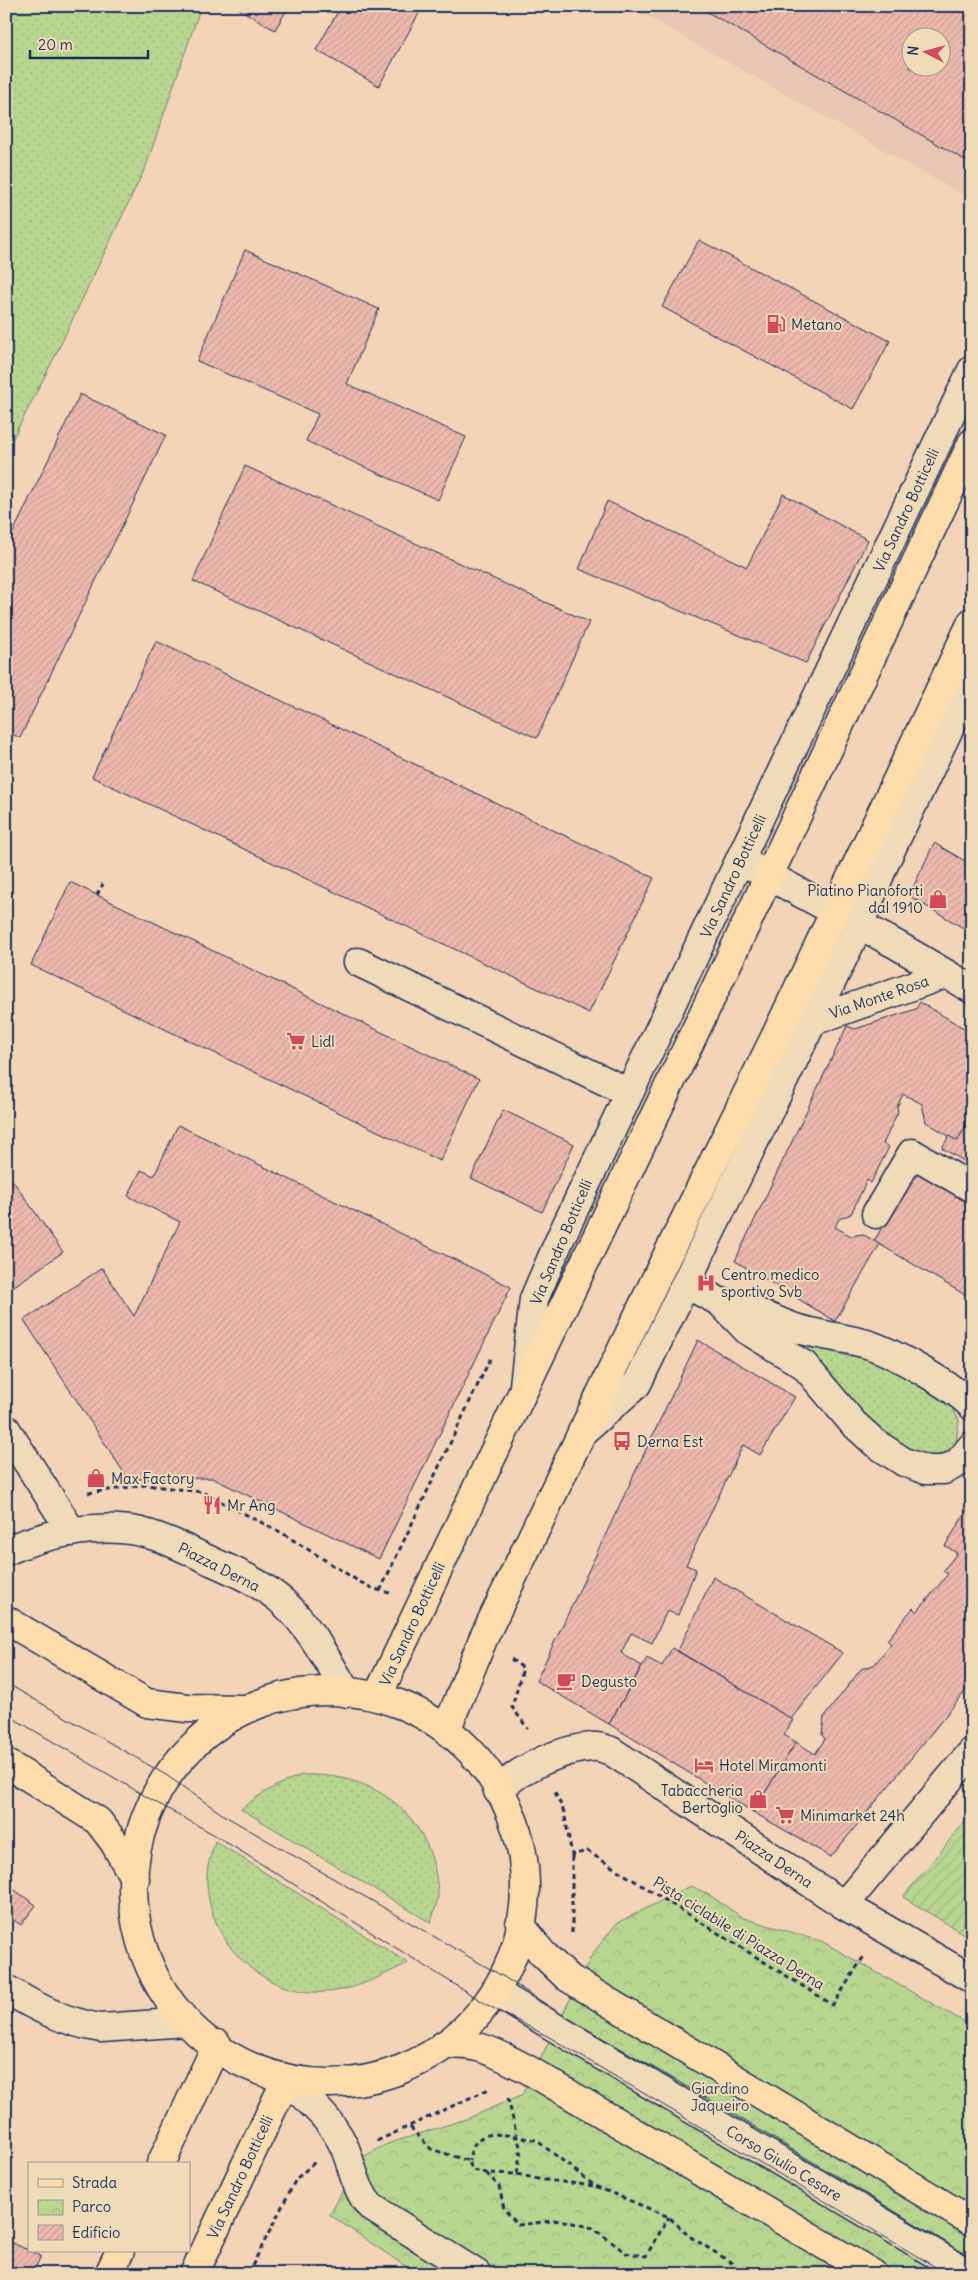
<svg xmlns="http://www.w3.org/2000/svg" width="978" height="2280" viewBox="0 0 978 2280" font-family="Delius,sans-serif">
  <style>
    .built { fill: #e9c6b1; fill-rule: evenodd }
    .grass { fill: url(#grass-dots); stroke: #6a8276 }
    .park { fill: url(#park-crowns); stroke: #6a8276 }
    .garden { fill: url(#garden-furrows); stroke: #6a8276 }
    .building { fill: url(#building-hatch); stroke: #1b2f5e; fill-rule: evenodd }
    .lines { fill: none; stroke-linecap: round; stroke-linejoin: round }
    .minor-casing { stroke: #1b2f5e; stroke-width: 31 }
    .major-casing { stroke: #1b2f5e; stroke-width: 31 }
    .path { stroke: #1b2f5e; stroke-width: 3; stroke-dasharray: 5 4; stroke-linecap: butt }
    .minor { stroke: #f0dbb9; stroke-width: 28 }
    .major { stroke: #fddcac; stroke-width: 28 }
    .tram { stroke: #1b2f5e; stroke-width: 1 }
    .labels { text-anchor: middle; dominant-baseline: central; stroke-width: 4; stroke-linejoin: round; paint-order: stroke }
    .poi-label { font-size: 15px; fill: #1b2f5e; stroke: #f0dbb9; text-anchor: start }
    .street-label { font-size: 15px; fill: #1b2f5e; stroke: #f0dbb9 }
    .park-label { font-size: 15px; fill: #334865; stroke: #f0dbb9 }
  </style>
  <defs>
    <pattern id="grass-dots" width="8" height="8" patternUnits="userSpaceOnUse" patternTransform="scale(1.25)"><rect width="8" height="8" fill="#b8d68f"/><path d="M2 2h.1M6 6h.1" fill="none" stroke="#9eb87e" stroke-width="1.8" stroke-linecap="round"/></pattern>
    <pattern id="park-crowns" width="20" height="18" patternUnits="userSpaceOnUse" patternTransform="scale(1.25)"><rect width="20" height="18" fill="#b8d68f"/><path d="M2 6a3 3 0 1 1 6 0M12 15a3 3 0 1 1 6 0" fill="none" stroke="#9eb87e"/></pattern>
    <pattern id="garden-furrows" width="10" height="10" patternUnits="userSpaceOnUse" patternTransform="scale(1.25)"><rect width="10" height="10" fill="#b8d68f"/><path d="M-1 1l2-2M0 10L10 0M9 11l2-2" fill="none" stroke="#9eb87e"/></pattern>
    <pattern id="building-hatch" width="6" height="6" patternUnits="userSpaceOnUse" patternTransform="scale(1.25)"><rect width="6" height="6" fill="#eeb9ad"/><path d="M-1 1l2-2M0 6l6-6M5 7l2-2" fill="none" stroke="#cc9f97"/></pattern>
  </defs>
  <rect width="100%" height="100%" fill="#f3d4b7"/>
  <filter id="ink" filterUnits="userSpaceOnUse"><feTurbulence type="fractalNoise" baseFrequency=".02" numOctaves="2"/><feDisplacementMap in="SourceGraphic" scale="10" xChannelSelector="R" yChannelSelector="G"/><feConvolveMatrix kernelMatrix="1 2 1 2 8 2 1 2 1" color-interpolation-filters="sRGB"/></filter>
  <g filter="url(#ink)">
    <path class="built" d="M629 6H972V200ZM910 38H940V68H910Z"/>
    <g class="grass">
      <path d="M6 6H201L146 166 57 352 6 452Z"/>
      <path d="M802 1342 847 1356 866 1357 890 1368 951 1406 959 1420 956 1442 951 1449 933 1457 923 1456 912 1451 864 1420 799 1347Z"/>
      <path d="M302 1775C377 1772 433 1816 438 1893 438 1902 433 1914 431 1923L241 1809C261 1793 279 1783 302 1775Z"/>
      <path d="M215 1841 408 1963C383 1975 354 1991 325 1992 263 1996 209 1944 207 1882 206 1868 211 1855 215 1841Z"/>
    </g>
    <path class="park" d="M691 1886 708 1894 743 1918 821 1941 972 2026V2274H417L330 2215 359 2159 387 2144 469 2118 523 2094 593 1953 617 1923Z"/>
    <path class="garden" d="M972 1813V1939L903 1897Z"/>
    <g class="building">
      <path d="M234 6H289L275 30Z"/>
      <path d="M341 6H423L379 86 316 50Z"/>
      <path d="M697 6H964L972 10V164ZM910 38H940V68H910Z"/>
      <path d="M699 240 890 341 853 409 662 307Z"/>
      <path d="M245 250 379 309 347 384 466 437 438 500 306 441 318 414 197 361Z"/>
      <path d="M80 394 166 435 20 738 6 731V547Z"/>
      <path d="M245 466 589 622 537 738 193 581Z"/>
      <path d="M783 494 868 540 806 663 579 569 607 501 747 567Z"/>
      <path d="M156 641 654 878 589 1013 92 777Z"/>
      <path d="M934 843 972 865V933L909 896Z"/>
      <path d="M70 882 479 1079 440 1161 31 965Z"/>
      <path d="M920 1002 972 1033V1117L957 1141 926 1122 922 1104 903 1094 897 1107 898 1112 883 1144 889 1147 871 1183 867 1180 851 1214 839 1219 835 1227 851 1236 862 1234 880 1244 835 1321 735 1261 847 1026 855 1029 916 1009Z"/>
      <path d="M503 1110 574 1144 542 1212 471 1178Z"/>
      <path d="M972 1117V1159L964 1161 942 1148 949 1136 957 1141Z"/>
      <path d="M178 1125 511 1287 379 1559 212 1478 128 1479 24 1320 102 1268 134 1316 180 1222 128 1196 141 1170 154 1176Z"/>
      <path d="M917 1168 972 1201V1299L874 1241Z"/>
      <path d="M6 1171 63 1252 10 1289 6 1283Z"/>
      <path d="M698 1340 795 1397 760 1455 743 1445 686 1565 696 1569 678 1615 667 1611 652 1643 631 1633 621 1653 642 1666 609 1724 536 1681Z"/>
      <path d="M972 1502V1683L831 1857 753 1812 796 1742 815 1754 825 1739 822 1735 824 1717 861 1669 874 1665 891 1644 887 1640 913 1608 917 1612 948 1574 943 1571 957 1553 945 1546Z"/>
      <path d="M713 1577 843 1653 791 1719 678 1651Z"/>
      <path d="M672 1648 793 1720 784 1735 796 1742 753 1812 609 1724 647 1658 662 1666Z"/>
      <path d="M6 1884 36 1905 21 1925 6 1915Z"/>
      <path d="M6 2240 41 2256 32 2274H6Z"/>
    </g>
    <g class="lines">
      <g class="minor-casing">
        <g id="minor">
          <path d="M749 865 895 944 972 989"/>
          <path d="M358 962 628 1092"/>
          <path d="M813 1021 946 974"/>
          <path d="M876 1214 912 1153 972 1188"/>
          <path d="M686 1284 720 1302 747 1330 804 1365 853 1423 875 1443 904 1462 926 1470H944L958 1463 972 1446"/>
          <path d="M720 1302C746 1306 767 1317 792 1327 818 1336 845 1337 870 1345 894 1353 956 1388 972 1406"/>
          <path d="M524 1385 534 1299 560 1239 972 370"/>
          <path d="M6 1429 72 1532"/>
          <path d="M582 1432 637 1384 859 925 886 860 972 681"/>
          <path d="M6 1551C46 1533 98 1523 141 1532 165 1538 188 1550 211 1561 236 1572 263 1584 284 1603 311 1628 328 1662 347 1693"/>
          <path d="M498 1791C518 1769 561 1749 592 1747 598 1746 605 1749 611 1751L844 1905 972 1979"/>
          <path d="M844 1905 972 1752"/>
          <path d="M6 1989C37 2008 65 2022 101 2028L187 2022"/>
          <path d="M495 1992 969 2274"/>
          <path d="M286 2080C307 2099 330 2118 343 2144 353 2165 354 2188 371 2207L477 2274"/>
        </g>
      </g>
      <g class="major-casing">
        <g id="major">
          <path d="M6 1620 147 1703 187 1708 242 1709"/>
          <circle cx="329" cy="1887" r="196"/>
          <path d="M378 1695 741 935 972 443"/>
          <path d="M447 1728 483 1639 660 1270 777 1033 972 622"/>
          <path d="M6 1763 98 1821 114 1842 135 1879"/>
          <path d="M520 1924 542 1953 567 1977 972 2222"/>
          <path d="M444 2045C480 2042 495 2053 527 2069L873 2274"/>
          <path d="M161 2164 217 2044"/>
          <path d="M109 2274 120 2251"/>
          <path d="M194 2274 286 2080"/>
        </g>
      </g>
      <g class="path">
        <path d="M97 895 103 884"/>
        <path d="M88 1493 146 1485 202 1492 282 1533 358 1581 374 1589 390 1593"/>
        <path d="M380 1591 490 1359"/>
        <path d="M511 1659 523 1668 512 1707 528 1729"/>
        <path d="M555 1792 564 1812 572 1855 587 1851 833 2005 864 1956"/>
        <path d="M572 1933V1855"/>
        <path d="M508 2098 517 2137 536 2140 595 2186 669 2217 689 2236 729 2261 744 2274"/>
        <path d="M410 2127 431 2149 469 2161 472 2170 486 2173 517 2174 521 2149 517 2137C492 2132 473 2131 469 2161"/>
        <path d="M377 2141 489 2089"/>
        <path d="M486 2173 499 2186 504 2209 518 2225 560 2220 593 2228 626 2253 646 2256 669 2217"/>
        <path d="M517 2174 538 2179 595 2186"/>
        <path d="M248 2274 296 2179 315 2162"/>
      </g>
      <use href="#minor" class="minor"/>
      <use href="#major" class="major"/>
      <g class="tram">
        <path d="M6 1683 166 1775 225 1816 504 1977 561 2014 715 2103 972 2258"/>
        <path d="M6 1714 152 1800 213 1834 491 2007 549 2037 947 2274"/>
      </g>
    </g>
  </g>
  <defs>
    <g id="fuel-bare" transform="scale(1.5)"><path d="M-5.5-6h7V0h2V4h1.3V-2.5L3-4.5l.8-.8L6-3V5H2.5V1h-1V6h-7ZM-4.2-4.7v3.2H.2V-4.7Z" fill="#d1495b" stroke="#f0dbb9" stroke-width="2.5" paint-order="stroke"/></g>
    <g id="shop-bare" transform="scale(1.5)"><path d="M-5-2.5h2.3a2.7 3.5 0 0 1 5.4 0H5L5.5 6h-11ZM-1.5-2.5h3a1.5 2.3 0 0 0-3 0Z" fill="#d1495b" stroke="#f0dbb9" stroke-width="2.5" paint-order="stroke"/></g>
    <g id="supermarket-bare" transform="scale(1.5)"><path d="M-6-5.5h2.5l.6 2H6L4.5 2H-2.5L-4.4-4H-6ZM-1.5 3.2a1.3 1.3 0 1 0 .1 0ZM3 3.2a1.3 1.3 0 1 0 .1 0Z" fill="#d1495b" stroke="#f0dbb9" stroke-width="2.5" paint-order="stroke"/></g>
    <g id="hospital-bare" transform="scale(1.5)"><path d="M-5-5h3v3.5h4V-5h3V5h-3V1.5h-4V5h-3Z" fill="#d1495b" stroke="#f0dbb9" stroke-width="2.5" paint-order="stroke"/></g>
    <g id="bus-bare" transform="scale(1.5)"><path d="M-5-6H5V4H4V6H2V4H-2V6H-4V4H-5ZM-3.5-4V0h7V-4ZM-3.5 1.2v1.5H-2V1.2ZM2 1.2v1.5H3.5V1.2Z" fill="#d1495b" stroke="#f0dbb9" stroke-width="2.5" paint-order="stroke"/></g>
    <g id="restaurant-bare" transform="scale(1.5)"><path d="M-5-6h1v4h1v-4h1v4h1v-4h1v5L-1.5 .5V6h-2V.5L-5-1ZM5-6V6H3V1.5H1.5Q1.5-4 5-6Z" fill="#d1495b" stroke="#f0dbb9" stroke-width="2.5" paint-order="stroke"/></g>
    <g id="cafe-bare" transform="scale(1.5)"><path d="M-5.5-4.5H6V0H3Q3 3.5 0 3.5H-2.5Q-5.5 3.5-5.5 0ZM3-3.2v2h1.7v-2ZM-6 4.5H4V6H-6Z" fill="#d1495b" stroke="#f0dbb9" stroke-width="2.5" paint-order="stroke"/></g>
    <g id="hotel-bare" transform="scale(1.5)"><path d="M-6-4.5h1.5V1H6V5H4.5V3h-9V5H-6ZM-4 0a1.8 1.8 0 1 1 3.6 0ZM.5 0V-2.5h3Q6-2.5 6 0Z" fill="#d1495b" stroke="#f0dbb9" stroke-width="2.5" paint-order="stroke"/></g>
  </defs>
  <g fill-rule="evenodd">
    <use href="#fuel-bare" x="776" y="324"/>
    <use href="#shop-bare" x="938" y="899"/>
    <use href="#supermarket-bare" x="296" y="1041"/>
    <use href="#hospital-bare" x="706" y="1283"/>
    <use href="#bus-bare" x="622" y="1441"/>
    <use href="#shop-bare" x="96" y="1478"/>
    <use href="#restaurant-bare" x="212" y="1505"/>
    <use href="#cafe-bare" x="566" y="1681"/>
    <use href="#hotel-bare" x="704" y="1765"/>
    <use href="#shop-bare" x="758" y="1799"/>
    <use href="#supermarket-bare" x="785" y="1815"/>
  </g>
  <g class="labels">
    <g class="poi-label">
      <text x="791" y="324">Metano</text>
      <text x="923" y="890" text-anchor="end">Piatino Pianoforti<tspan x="923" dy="17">dal 1910</tspan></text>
      <text x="311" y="1041">Lidl</text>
      <text x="721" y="1274">Centro medico<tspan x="721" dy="17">sportivo Svb</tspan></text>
      <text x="637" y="1441">Derna Est</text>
      <text x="111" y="1478">Max Factory</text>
      <text x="227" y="1505">Mr Ang</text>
      <text x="581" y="1681">Degusto</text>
      <text x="719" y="1765">Hotel Miramonti</text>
      <text x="743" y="1790" text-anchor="end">Tabaccheria<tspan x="743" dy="17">Bertoglio</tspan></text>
      <text x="800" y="1815">Minimarket 24h</text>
    </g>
    <g class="street-label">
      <text transform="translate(906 510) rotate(-65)">Via Sandro Botticelli</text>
      <text transform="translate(733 876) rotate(-65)">Via Sandro Botticelli</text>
      <text transform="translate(879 997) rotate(-19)">Via Monte Rosa</text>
      <text transform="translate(561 1242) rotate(-67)">Via Sandro Botticelli</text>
      <text transform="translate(219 1567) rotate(27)">Piazza Derna</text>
      <text transform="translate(412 1624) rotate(-65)">Via Sandro Botticelli</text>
      <text transform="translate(774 1859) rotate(34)">Piazza Derna</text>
      <text transform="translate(739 1933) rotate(32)">Pista ciclabile di Piazza Derna</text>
      <text transform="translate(784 2163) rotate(31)">Corso Giulio Cesare</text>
      <text transform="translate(240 2177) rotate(-65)">Via Sandro Botticelli</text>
    </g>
    <g class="park-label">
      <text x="720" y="2088">Giardino<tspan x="720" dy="17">Jaqueiro</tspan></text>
    </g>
  </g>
  <rect width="978" height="2280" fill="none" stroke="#f0dbb9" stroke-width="25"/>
  <rect x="12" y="12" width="953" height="2255" fill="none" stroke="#1b2f5e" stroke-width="2" filter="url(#ink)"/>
  <rect x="28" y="2162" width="162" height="90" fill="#f0dbb9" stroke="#9b9695"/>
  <rect x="38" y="2179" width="25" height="8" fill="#fddcac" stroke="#9b9695"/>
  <text x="72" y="2188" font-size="15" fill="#1b2f5e">Strada</text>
  <rect x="38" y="2200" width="25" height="15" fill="url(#park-crowns)" stroke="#9b9695"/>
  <text x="72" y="2212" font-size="15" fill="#1b2f5e">Parco</text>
  <rect x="38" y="2225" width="25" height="15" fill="url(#building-hatch)" stroke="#9b9695"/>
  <text x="72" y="2238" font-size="15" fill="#1b2f5e">Edificio</text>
  <g transform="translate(926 52) rotate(276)"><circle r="24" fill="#f0dbb9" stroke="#9b9695"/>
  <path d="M0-4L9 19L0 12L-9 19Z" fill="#d1495b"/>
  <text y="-8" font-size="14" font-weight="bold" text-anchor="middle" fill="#1b2f5e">N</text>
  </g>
  <path d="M30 50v8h118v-8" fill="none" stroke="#1b2f5e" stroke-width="2.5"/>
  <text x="38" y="50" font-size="15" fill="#1b2f5e" stroke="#f0dbb9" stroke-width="4" paint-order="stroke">20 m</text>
</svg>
